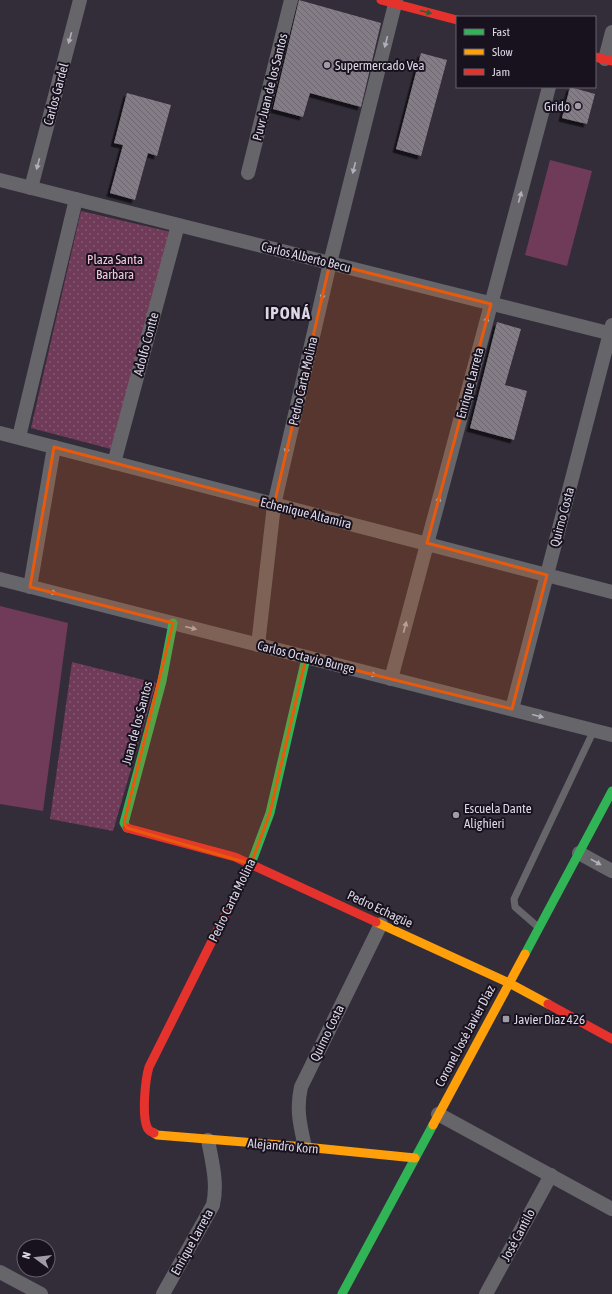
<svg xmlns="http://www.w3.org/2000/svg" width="612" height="1294" viewBox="0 0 612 1294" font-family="'Asap Condensed',sans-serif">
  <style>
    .park { fill: url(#park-dots) }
    .pitch { fill: #703b58 }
    .building { fill: url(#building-back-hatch); filter: url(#shadow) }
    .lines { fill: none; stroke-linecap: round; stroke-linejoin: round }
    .lane { stroke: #66656a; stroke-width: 7 }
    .street { stroke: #66656a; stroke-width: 14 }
    .fast { stroke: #30b455; stroke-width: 9 }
    .slow { stroke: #ff9f0a; stroke-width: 9 }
    .jam { stroke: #e5322d; stroke-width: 9 }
    .oneway { fill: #246339 }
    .oneway2 { fill: #b3aebb }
    .marked { fill: #e8590c; fill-opacity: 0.2; stroke: #e8590c; stroke-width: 3; stroke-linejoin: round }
    .poi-dot { fill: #a09ba9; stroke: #17121d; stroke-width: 1.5 }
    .labels { text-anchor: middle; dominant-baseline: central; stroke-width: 4; stroke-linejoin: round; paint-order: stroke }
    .poi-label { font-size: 13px; fill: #dcd6e6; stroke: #17121d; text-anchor: start }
    .street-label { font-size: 13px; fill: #dcd6e6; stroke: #17121d }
    .park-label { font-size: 13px; fill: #f7c8de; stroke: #17121d }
    .district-label { font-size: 17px; font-weight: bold; letter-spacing: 1px; fill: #dcd6e6; stroke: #17121d }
  </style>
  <defs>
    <pattern id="park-dots" width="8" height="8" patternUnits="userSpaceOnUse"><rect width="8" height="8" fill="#703b58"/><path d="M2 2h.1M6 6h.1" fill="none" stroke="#845770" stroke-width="1.8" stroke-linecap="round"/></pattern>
    <pattern id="building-back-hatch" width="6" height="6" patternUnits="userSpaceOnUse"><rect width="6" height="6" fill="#847d87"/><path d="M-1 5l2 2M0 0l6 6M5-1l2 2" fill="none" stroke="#6d6870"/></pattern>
    <filter id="shadow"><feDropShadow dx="-3.5" dy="3.5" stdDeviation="0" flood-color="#0009"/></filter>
  </defs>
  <rect width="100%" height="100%" fill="#322d39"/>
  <g class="park">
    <path d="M81 211 171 232 111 449 31 428Z"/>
    <path d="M72 662 156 683 113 831 50 819Z"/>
  </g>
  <g class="pitch">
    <path d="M550 160 592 171 567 266 525 255Z"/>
    <path d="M0 606 68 623 43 811 0 804Z"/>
  </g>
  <g class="building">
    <path d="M299 0 381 23 361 107 310 93 303 117 273 109Z"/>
    <path d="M421 53 447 60 421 156 396 149Z"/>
    <path d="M570 87 595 94 587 124 562 118Z"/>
    <path d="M127 93 171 105 157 156 148 153 135 200 110 193 123 145 114 143Z"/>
    <path d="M497 322 521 329 505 385 527 391 514 440 470 428Z"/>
  </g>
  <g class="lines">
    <path class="lane" d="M538 927 515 907 514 899 594 730"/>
    <g class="street">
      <path d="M605 59 612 32"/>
      <path d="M248 173 291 0"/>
      <path d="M0 180 612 334"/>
      <path d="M31 188 80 0"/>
      <path d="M0 433 612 592"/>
      <path d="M19 437 76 199"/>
      <path d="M114 463 178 225"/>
      <path d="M0 579 612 735"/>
      <path d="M30 587 54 447"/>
      <path d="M258 645 274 505 330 263 396 0"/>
      <path d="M391 679 549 87"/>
      <path d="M512 709 612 325"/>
      <path d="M579 853 612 871"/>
      <path d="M438 1114 612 1209"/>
      <path d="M305 1147C300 1125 296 1109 301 1087L381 924"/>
      <path d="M0 1272 41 1294"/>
      <path d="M163 1294 213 1205C218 1183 212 1162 208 1140"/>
      <path d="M486 1294 551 1175"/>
    </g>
    <g class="fast">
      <path d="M127 828 124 823 162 681 173 623"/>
      <path d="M230 905 251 864 270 813 306 658"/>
      <path d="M525 954 612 791"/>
      <path d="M342 1294 433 1125"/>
    </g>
    <g class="slow">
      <path d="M376 922 509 983 548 1004"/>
      <path d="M433 1125 525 954"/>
      <path d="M154 1133 157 1135 305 1147 415 1158"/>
    </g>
    <g class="jam">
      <path d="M381 0 457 20"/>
      <path d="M595 57 612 61"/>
      <path d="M127 828 235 857 376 922"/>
      <path d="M548 1004 612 1039"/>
      <path d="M154 1133C151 1132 148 1130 147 1127 142 1115 145 1080 149 1067L230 905"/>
    </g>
  </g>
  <defs><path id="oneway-solid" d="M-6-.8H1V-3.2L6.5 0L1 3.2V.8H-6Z"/></defs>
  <use class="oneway" href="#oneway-solid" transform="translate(426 12) rotate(15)"/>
  <g class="oneway2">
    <use href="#oneway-solid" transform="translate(70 38) rotate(105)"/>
    <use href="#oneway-solid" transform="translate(386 42) rotate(104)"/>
    <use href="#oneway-solid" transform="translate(38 164) rotate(105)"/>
    <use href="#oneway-solid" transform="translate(354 168) rotate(104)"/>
    <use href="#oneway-solid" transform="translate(520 197) rotate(-75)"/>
    <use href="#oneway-solid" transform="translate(323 294) rotate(103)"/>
    <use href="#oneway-solid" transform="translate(486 322) rotate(-75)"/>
    <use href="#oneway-solid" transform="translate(287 448) rotate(103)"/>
    <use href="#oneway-solid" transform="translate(438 502) rotate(-75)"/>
    <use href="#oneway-solid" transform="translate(51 592) rotate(14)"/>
    <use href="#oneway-solid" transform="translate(405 627) rotate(-75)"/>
    <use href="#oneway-solid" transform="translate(191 628) rotate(14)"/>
    <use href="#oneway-solid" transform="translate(371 674) rotate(14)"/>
    <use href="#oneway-solid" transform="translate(538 716) rotate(14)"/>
    <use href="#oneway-solid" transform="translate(596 862) rotate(29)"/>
  </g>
  <path class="marked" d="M330 263 491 304 427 543 547 575 512 709 306 658 270 813 251 864 127 828 124 823 173 623 30 587 54 447 274 505Z"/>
  <g class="poi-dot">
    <circle cx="327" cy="65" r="4"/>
    <circle cx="578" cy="106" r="4"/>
    <circle cx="456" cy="815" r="4"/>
    <rect x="502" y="1015" width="8" height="8" rx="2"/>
  </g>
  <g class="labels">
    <g class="poi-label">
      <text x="335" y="65">Supermercado Vea</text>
      <text x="570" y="106" text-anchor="end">Grido</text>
      <text x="464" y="808">Escuela Dante<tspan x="464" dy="15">Alighieri</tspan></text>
      <text x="514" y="1019">Javier Diaz 426</text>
    </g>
    <g class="street-label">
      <text transform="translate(270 87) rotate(-76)">Puvr Juan de los Santos</text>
      <text transform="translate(56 94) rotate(-75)">Carlos Gardel</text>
      <text transform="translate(306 257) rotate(14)">Carlos Alberto Becu</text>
      <text transform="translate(146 344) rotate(-75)">Adolfo Contte</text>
      <text transform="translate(303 381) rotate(-77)">Pedro Carta Molina</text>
      <text transform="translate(470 383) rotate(-75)">Enrique Larreta</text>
      <text transform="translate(306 513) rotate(14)">Echenique Altamira</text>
      <text transform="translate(562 517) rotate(-75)">Quirno Costa</text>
      <text transform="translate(306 657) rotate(14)">Carlos Octavio Bunge</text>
      <text transform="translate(137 723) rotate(-75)">Juan de los Santos</text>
      <text transform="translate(232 900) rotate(-64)">Pedro Carta Molina</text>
      <text transform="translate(380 909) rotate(25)">Pedro Echagüe</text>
      <text transform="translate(327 1033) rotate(-64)">Quirno Costa</text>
      <text transform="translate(465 1036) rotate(-62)">Coronel José Javier Díaz</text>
      <text transform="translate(283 1146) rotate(5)">Alejandro Korn</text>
      <text transform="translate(518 1235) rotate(-62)">José Cantilo</text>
      <text transform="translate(192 1242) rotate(-61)">Enrique Larreta</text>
    </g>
    <g class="park-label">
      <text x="115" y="259">Plaza Santa<tspan x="115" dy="15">Barbara</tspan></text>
    </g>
    <g class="district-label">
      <text x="288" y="313">IPONÁ</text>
    </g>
  </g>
  <rect x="456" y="16" width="140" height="72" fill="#17121d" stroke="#66606d"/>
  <rect x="464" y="29" width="20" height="6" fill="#30b455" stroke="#66606d"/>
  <text x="492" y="36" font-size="12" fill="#dcd6e6">Fast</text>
  <rect x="464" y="49" width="20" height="6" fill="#ff9f0a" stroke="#66606d"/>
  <text x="492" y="56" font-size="12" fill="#dcd6e6">Slow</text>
  <rect x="464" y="69" width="20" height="6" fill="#e5322d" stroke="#66606d"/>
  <text x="492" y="76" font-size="12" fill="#dcd6e6">Jam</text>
  <g transform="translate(36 1258) rotate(285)"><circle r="19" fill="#17121d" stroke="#66606d"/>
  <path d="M0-3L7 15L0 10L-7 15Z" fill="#a09ba9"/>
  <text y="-6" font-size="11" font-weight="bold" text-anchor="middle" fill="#dcd6e6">N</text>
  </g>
</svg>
